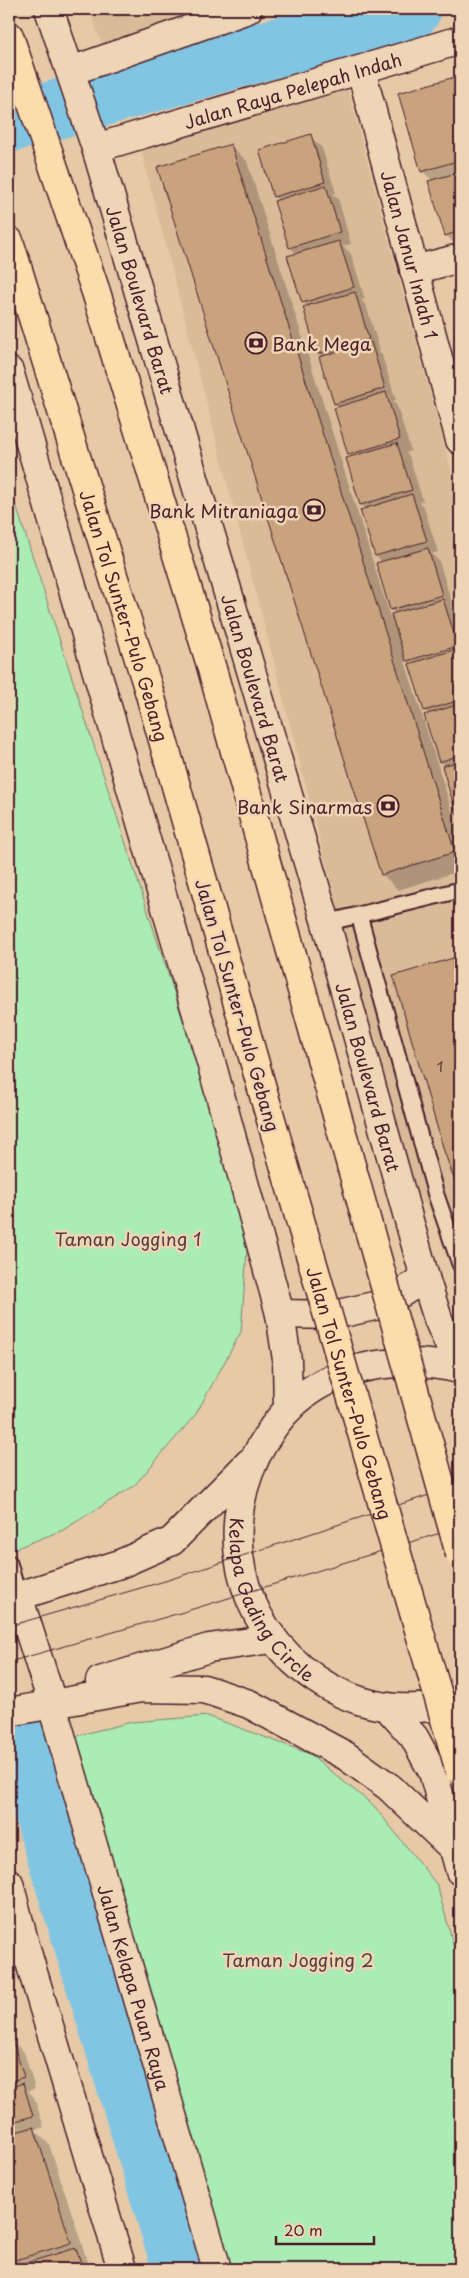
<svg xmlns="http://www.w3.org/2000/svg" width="469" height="2278" viewBox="0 0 469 2278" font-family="'Playpen Sans',sans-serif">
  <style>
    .built { fill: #dabb99 }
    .green { fill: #abebb4; stroke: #7a8570 }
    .shadow { fill: #0003 }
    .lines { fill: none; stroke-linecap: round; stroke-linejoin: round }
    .river { stroke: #82c5e3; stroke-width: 59 }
    .building { fill: #c8a37e; stroke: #4a1f2b }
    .lane-casing { stroke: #4a1f2b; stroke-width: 19 }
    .street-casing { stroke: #4a1f2b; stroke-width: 31 }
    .secondary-casing { stroke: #4a1f2b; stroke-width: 31 }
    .highway-casing { stroke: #4a1f2b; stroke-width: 31 }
    .lane { stroke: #eed5b6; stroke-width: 15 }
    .street { stroke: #eed5b6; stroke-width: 28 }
    .secondary { stroke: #eed5b6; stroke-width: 28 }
    .highway { stroke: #fcdcac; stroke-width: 28 }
    .tram { stroke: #4a1f2b; stroke-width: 1 }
    .highway-bridge-casing { stroke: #4a1f2b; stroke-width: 31; stroke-linecap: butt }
    .highway-bridge { stroke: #fcdcac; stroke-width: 28 }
    .labels { text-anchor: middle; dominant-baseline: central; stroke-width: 5; stroke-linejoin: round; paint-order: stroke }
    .number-label { font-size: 15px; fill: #6a4040 }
    .street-label { font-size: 18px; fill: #4a1f2b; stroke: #eed5b6 }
    .poi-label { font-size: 18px; fill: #4a1f2b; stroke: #eed5b6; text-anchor: end }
    .park-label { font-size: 18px; fill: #593e40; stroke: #eed5b6 }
  </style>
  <rect width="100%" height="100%" fill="#e6caa7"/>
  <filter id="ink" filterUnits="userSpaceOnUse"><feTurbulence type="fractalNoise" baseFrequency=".02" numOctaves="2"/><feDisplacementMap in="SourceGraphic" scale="10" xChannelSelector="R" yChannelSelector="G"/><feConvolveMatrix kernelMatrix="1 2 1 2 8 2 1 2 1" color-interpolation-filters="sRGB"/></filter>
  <g filter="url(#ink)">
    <g class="built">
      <path d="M89 9H229L103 47Z"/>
      <path d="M344 75 460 502V1252L409 1183 137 135Z"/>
      <path d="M9 1797 20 1840 9 1843Z"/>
    </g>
    <g class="green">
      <path d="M9 484 249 1223 241 1332 196 1414 134 1486 63 1530 9 1551Z"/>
      <path d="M208 1716 310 1754 374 1806 437 1885 460 1969V2269H228L75 1736 132 1722Z"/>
    </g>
    <g class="shadow">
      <path d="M455 78 460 84V246L458 247 446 235 433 181 422 171Z"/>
      <path d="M310 136 322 148 336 193 333 194 338 198 351 244 343 246 351 254 365 299 361 300 366 305 380 350 378 351 382 355 396 400 393 401 397 406 411 451 406 453 409 456 423 501 419 502 424 507 438 552 432 554 439 561 453 606 450 607 455 612 460 630V815L458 812 445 766 440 761 429 715 425 710 411 665 404 658 460 836V871L398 890 382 874 231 146 247 161 390 616 396 614 391 610 378 564 383 563 376 556 366 509 361 505 347 459 353 458 350 454 339 408 335 403 322 358 318 354 304 308 308 307 303 302 297 255 290 247 279 201 274 197Z"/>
      <path d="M460 958V1191L447 1154 394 977Z"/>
      <path d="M12 2041 24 2052 35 2089 28 2091 34 2097 44 2127 35 2130 49 2144 90 2269H10L16 2268 9 2259V2042Z"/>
    </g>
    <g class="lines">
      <g class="river">
        <path d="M9 123 412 9"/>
        <path d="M21 1739 182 2269"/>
      </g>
    </g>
    <g class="building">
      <path d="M455 77 460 94V160L421 172 398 93Z"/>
      <path d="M311 134 325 182 273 197 259 150Z"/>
      <path d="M231 144 455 852 381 875 157 167Z"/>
      <path d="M460 172V231L445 236 428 181Z"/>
      <path d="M326 185 340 232 289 248 274 201Z"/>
      <path d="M339 241 354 287 302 303 287 256Z"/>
      <path d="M355 292 369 339 317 354 303 307Z"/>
      <path d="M371 342 385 388 334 404 319 357Z"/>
      <path d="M386 392 400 439 348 455 334 408Z"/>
      <path d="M397 443 412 490 360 505 346 458Z"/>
      <path d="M412 494 427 541 375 556 360 510Z"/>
      <path d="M428 548 442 595 390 610 376 563Z"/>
      <path d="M443 599 458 646 406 661 391 614Z"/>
      <path d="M460 648V700L424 711 409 664Z"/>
      <path d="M460 704V755L439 762 424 715Z"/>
      <path d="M460 761V812L456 813 442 766Z"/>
      <path d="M460 956V1194L445 1154 393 976Z"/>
      <path d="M12 2039 24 2077 9 2082V2040Z"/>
      <path d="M23 2083 33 2116 9 2123V2088Z"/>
      <path d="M34 2127 71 2243 9 2262V2134Z"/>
      <path d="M76 2248 83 2269H9V2268Z"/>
    </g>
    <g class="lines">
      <g class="lane-casing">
        <g id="lane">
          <path d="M359 915 436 1195 460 1264"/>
          <path d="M326 923 460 890"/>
          <path d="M9 1563 18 1596"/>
        </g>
      </g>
      <g class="street-casing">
        <g id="street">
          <path id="s1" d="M361 70 460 440"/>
          <path d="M71 71 248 9"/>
          <path id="s2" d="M96 148 460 40"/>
          <path d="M414 270 460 258"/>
          <path d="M9 1954 26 1949"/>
        </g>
      </g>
      <g class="secondary-casing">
        <g id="secondary">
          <path id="s3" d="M49 9 96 148 326 923 425 1278 438 1319 460 1369"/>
          <path d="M9 371 211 1062 280 1314 287 1360 288 1409"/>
          <path d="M280 1314 334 1315 383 1304 425 1278"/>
          <path id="s4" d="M460 1369C409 1357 353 1361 308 1392 290 1405 276 1421 265 1440 214 1522 236 1625 316 1679 360 1709 410 1715 460 1701"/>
          <path d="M18 1596 50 1696"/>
          <path d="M9 1599 120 1564 172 1541 249 1463"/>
          <path d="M100 1681 209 1648 271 1639"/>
          <path id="s5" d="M52 1705 217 2269"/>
          <path d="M388 1708 414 1737 433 1772 460 1871"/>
          <path d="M9 1712 141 1688 204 1689 249 1704 346 1756 389 1787 454 1849"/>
          <path d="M9 1883 26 1949 122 2269"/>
        </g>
      </g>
      <g class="highway-casing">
        <g id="highway">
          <path d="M9 36 96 292 210 662 328 1083"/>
          <path id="s6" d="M9 241 149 691 265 1099"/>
        </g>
      </g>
      <use href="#lane" class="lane"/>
      <use href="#street" class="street"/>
      <use href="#secondary" class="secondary"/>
      <use href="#highway" class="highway"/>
      <g class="tram">
        <path d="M9 1626 165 1581 460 1485"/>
        <path d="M9 1662 180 1613 460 1527"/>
      </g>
      <g class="highway-bridge-casing">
        <g id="highway-bridge">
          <path d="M328 1083 460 1554"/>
          <path id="s7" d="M265 1099 460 1771"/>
        </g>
      </g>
      <use href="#highway-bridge" class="highway-bridge"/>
    </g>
  </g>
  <defs>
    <g id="bank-ring" transform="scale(1.125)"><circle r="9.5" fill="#eed5b6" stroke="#4a1f2b" stroke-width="1.5"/><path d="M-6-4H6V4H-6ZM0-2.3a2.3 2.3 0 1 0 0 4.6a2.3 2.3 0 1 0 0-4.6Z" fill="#4a1f2b"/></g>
  </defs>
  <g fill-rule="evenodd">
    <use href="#bank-ring" x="256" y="343"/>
    <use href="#bank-ring" x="314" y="510"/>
    <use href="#bank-ring" x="388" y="806"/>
  </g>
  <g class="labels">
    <g class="number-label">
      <text x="440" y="1065">1</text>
    </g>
    <g class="street-label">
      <text stroke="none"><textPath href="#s2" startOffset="205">Jalan Raya Pelepah Indah</textPath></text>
      <text stroke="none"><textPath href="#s1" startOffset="191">Jalan Janur Indah 1</textPath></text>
      <text stroke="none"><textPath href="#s3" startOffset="305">Jalan Boulevard Barat</textPath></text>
      <text stroke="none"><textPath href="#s6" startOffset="392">Jalan Tol Sunter–Pulo Gebang</textPath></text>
      <text stroke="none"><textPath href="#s3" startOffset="710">Jalan Boulevard Barat</textPath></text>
      <text transform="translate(238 1005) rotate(74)">Jalan Tol Sunter–Pulo Gebang</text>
      <text stroke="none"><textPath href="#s3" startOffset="1115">Jalan Boulevard Barat</textPath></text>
      <text stroke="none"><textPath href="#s7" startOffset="306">Jalan Tol Sunter–Pulo Gebang</textPath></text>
      <text stroke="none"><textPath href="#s4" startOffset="398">Kelapa Gading Circle</textPath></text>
      <text stroke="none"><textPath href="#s5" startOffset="294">Jalan Kelapa Puan Raya</textPath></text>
    </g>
    <g class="poi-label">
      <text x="272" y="343" text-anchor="start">Bank Mega</text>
      <text x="298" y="510">Bank Mitraniaga</text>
      <text x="372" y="806">Bank Sinarmas</text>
    </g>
    <g class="park-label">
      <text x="128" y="1238">Taman Jogging 1</text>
      <text x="298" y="1959">Taman Jogging 2</text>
    </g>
  </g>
  <rect width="469" height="2278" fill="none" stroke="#eed5b6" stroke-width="30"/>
  <rect x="15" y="15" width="439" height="2248" fill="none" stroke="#4a1f2b" stroke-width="2" filter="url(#ink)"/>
  <path d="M276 2236v8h98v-8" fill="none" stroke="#4a1f2b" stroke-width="2.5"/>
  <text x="284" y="2236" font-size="15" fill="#4a1f2b" stroke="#eed5b6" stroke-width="4" paint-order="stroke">20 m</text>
</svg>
